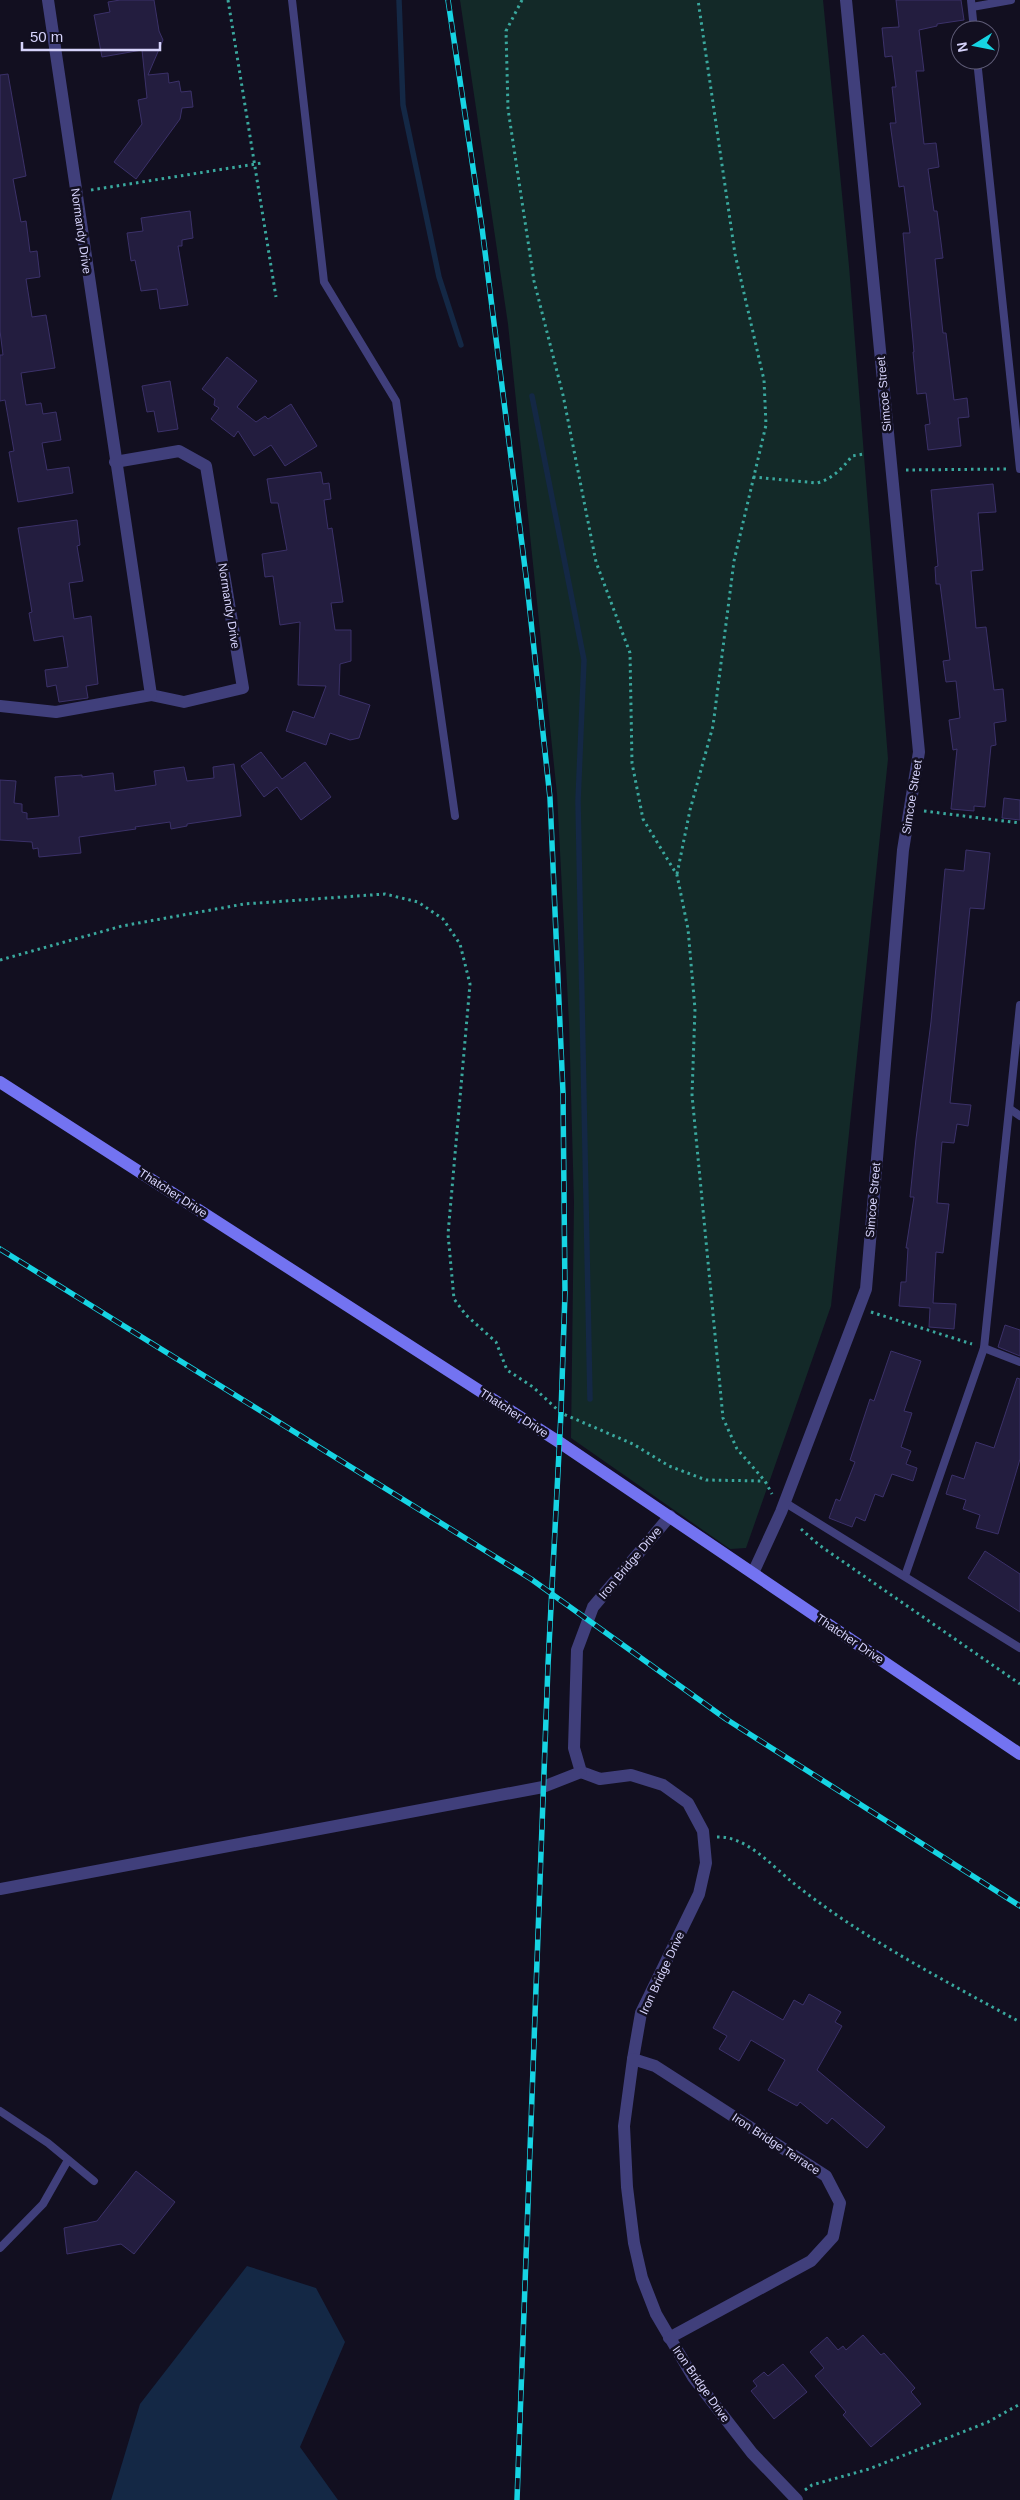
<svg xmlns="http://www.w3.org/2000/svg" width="1020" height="2500" viewBox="0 0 1020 2500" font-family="Arial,sans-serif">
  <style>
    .green { fill: #132928 }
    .water { fill: #142845 }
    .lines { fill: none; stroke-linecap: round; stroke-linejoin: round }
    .stream { stroke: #142845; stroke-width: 5.5 }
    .building { fill: #231d3f; stroke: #3b3169 }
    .path { stroke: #3aa89e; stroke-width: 3; stroke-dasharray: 2.5 4; stroke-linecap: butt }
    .service { stroke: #403f7b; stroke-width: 8 }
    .minor { stroke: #403f7b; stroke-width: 12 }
    .secondary { stroke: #7373f1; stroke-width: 12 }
    .rail-casing { stroke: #16d4e3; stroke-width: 5.5 }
    .rail { stroke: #120f20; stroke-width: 4; stroke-dasharray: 11; stroke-linecap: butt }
    .labels { text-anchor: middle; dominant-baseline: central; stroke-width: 5; stroke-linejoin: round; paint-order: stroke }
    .street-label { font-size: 12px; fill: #d6d3fb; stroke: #120f20 }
  </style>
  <rect width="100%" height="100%" fill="#120f20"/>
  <path class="green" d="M460 0H823L849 266 888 759 831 1306 746 1548 730 1549 571 1438 574 1202 569 1023 557 794 508 324Z"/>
  <path class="water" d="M247 2266 316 2288 345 2342 300 2447 338 2500H111L140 2404Z"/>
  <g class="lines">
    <g class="stream">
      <path d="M399 0 403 105 439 277 461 345"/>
      <path d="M532 396 584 660 578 801 590 1399"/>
    </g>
  </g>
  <g class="building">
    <path d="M120 0H154L159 31 163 40 148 75 168 73 169 83 179 81 181 92 191 91 193 107 182 108 180 119 136 179 114 162 142 124 138 100 147 98 142 50 102 57 94 15 110 12 108 2Z"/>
    <path d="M896 0H961L964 20 937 24V26L919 30 924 71H916L924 144 936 143 939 167 928 169 934 211H937L943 258 935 259 943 333H946L954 400 967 398 969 417 958 418 961 446 928 450 925 425 930 424 926 393 917 394 913 352H914L903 233H910L904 186 899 187 890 123H896L892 87H896L892 56 885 57 882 28 899 27Z"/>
    <path d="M8 74 26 176 13 179 21 222 26 221 30 252 37 251 40 277 26 279 32 317 46 315 55 368 21 373 26 405 41 403 43 414 56 412 61 440 42 443 47 470 69 467 73 493 18 502 9 452 14 451 5 400 0 401V355H3L0 331V75Z"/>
    <path d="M190 211 193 238 182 240V246H178L188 305 160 309 157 289 141 291 135 260 131 261 127 233 143 231 141 218Z"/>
    <path d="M227 357 257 381 237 407 256 422 265 416 268 419 291 404 317 446 285 466 271 445 254 456 238 431 234 437 211 419 219 408 214 405 215 399 202 389Z"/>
    <path d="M170 381 178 429 158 432 154 411 147 412 142 386Z"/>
    <path d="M321 472 323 484 329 483 331 499 324 500 328 529 332 528 343 602 331 603 335 630H351V661L340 664 339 695 370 705 359 738 350 740 330 733 326 745 286 731 293 711 314 718 326 686 298 685 300 622 280 625 273 576 265 577 262 554 287 550 278 503H271L267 479Z"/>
    <path d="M993 484 996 512 978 513 983 570 971 571 976 628 986 627 994 690 1003 689 1006 721 994 723 996 745 991 746 985 807 974 806V811L951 809 957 749 953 750 949 720 960 718 956 681 946 682 943 661 950 660 940 584H936L935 567 938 566 931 490Z"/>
    <path d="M77 520 80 545 77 546 83 581 69 583 74 619 91 616 98 684 86 686 88 698 59 702 56 685 47 687 45 670 68 667 63 636 34 641 29 613 32 612 18 528Z"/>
    <path d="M261 752 282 779 305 762 331 797 301 820 277 787 264 797 241 766Z"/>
    <path d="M234 764 241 816 187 824V826L171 829 170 822 135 827 136 829 79 837 81 853 39 857 38 848 33 849 32 842 0 840V780L16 781 14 803 22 804V812L27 813V819L59 816 55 777 82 775V777L113 773 115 791 156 785 154 771 184 767 187 781 214 778 213 767Z"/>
    <path d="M1004 798 1020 800V820L1002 818Z"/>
    <path d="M966 850 990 853 984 909 970 908 950 1103 971 1105 968 1126 957 1124 954 1143 942 1142 937 1203 949 1204 943 1253 936 1252 933 1303 956 1304 954 1329 929 1327 930 1308 899 1306 901 1282H906L908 1248H906L914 1197H910L916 1139 931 1022 945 869 964 871Z"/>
    <path d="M1005 1325 1020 1330V1356L998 1347Z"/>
    <path d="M891 1351 921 1361 904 1411 912 1413 901 1447 911 1451 906 1464 917 1468 913 1481 892 1474 883 1497 875 1494 865 1521 856 1517 852 1527 829 1518 836 1499 840 1501 855 1462 850 1460 870 1399 874 1401Z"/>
    <path d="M1017 1378 1020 1379V1459L998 1534 976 1528 980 1515 963 1509 966 1500 946 1494 952 1475 964 1479 976 1442 994 1448Z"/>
    <path d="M985 1551 1020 1574V1612L968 1578Z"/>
    <path d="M733 1991 783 2020 794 2000 803 2005 809 1994 841 2012 835 2022 842 2026 817 2070 885 2127 867 2148 832 2118 827 2124 800 2102 797 2106 768 2090 785 2060 751 2040 739 2061 719 2049 727 2036 713 2028Z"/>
    <path d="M136 2171 175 2202 134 2254 121 2244 67 2254 64 2228 97 2221Z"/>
    <path d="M863 2335 881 2355 884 2353 915 2388 911 2392 921 2404 871 2447 843 2415 846 2412 815 2376 824 2368 810 2352 827 2337 838 2350 843 2346 846 2350Z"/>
    <path d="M783 2364 807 2392 774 2419 751 2391 757 2386 753 2381 764 2372 768 2376Z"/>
  </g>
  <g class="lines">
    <g class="path">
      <path d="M228 0 276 297"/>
      <path d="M522 0 506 31 508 109 534 281 563 395 596 562 630 653 632 763 643 819 677 875 688 929 695 1009 692 1095 723 1418 737 1449 765 1481 772 1494"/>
      <path d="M91 190 262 163"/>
      <path d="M906 470 1009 469"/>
      <path d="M753 477 817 483C832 479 842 469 852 456L864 454"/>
      <path d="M924 811 1020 823"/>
      <path d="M677 874 690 810 713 726 734 561 766 425 764 380 735 254 698 0"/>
      <path d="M0 960 122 926 244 904 385 894 418 902 443 919 460 944 470 984 448 1234 454 1299 466 1315 496 1342 507 1370 533 1387 561 1413 633 1444 669 1466 706 1480 764 1481"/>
      <path d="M871 1312 972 1344"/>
      <path d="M801 1529 819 1545 1020 1684"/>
      <path d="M717 1837C746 1836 770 1864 791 1881 857 1935 945 1981 1020 2022"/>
      <path d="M805 2490 812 2485 869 2469 988 2422 1020 2404"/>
    </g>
    <g class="service">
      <path d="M292 0 324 282 396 401 455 816"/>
      <path d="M971 0 974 30"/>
      <path d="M972 7 1011 0"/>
      <path d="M977 60 1020 469"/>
      <path d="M1010 1109 1020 1116"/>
      <path d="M984 1348 1020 1362"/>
      <path d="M784 1502 1020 1648"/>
      <path d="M905 1576 984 1348 1020 1005"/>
      <path d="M0 2111 48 2143 94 2181"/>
      <path d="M0 2248 43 2204 68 2160"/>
    </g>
    <g class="minor">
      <path d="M115 462 179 451 206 466 243 688 184 702 151 695"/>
      <path d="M0 706 56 712 151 695 48 0"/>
      <path d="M670 1516 593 1607 577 1650 574 1748 581 1772 600 1779 631 1775 663 1785 688 1803 703 1831 706 1863 699 1894 641 2013 633 2059 624 2126 627 2187 634 2243 642 2278 656 2314 693 2377 752 2453 797 2500"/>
      <path d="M753 1573 781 1512 866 1289 903 850 919 752 846 0"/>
      <path d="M0 1889 543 1787 581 1772"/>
      <path d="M633 2059 655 2066 826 2176 840 2203 833 2237 811 2261 669 2338"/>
    </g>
    <path class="secondary" d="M0 1082 559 1442 1020 1754"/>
    <g class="rail-casing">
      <g id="rail">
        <path d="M448 0 482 228 527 584 550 798 563 1093 565 1293 561 1413 548 1665 517 2500"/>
        <path d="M0 1249 531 1579 726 1719 1020 1906"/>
      </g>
    </g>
    <use href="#rail" class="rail"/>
  </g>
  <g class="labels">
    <g class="street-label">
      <text transform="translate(81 231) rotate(82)">Normandy Drive</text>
      <text transform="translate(884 394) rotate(-95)">Simcoe Street</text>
      <text transform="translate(229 606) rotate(81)">Normandy Drive</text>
      <text transform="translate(912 797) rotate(-81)">Simcoe Street</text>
      <text transform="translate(173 1193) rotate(33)">Thatcher Drive</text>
      <text transform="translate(873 1200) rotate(-85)">Simcoe Street</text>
      <text transform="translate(514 1413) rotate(33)">Thatcher Drive</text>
      <text transform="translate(630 1563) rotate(-50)">Iron Bridge Drive</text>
      <text transform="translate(850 1639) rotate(34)">Thatcher Drive</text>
      <text transform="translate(662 1973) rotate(-65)">Iron Bridge Drive</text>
      <text transform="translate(776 2144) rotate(33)">Iron Bridge Terrace</text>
      <text transform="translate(701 2384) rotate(55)">Iron Bridge Drive</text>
    </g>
  </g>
  <g transform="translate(975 45) rotate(260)"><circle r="24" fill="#120f20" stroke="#605d78"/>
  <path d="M0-4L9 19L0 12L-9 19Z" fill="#16d4e3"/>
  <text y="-8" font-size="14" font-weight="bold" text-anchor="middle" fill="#d6d3fb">N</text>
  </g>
  <path d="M22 42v8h138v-8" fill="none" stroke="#d6d3fb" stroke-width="2.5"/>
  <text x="30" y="42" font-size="15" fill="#d6d3fb" stroke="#120f20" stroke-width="4" paint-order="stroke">50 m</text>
</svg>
